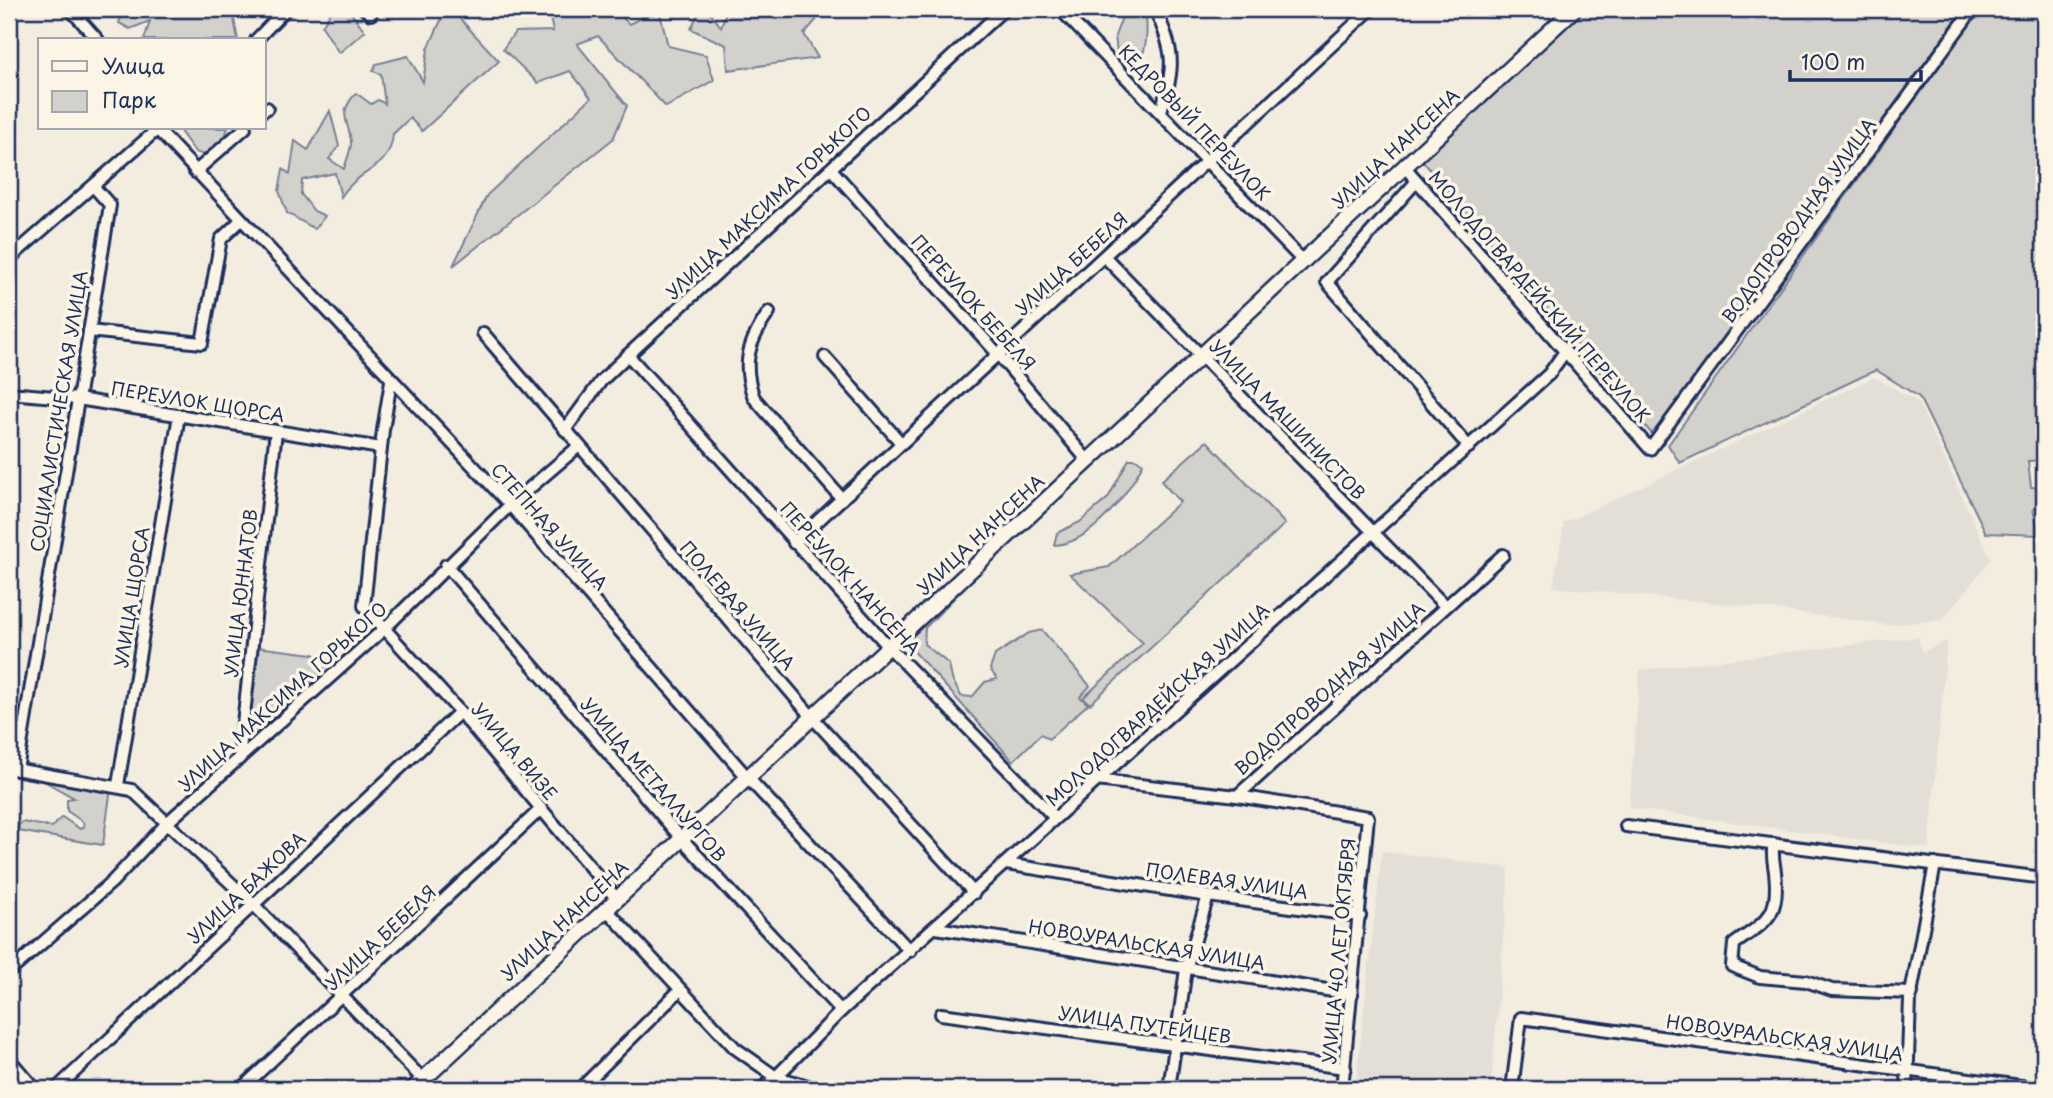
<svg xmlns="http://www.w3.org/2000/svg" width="2053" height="1098" viewBox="0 0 2053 1098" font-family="'Playpen Sans',sans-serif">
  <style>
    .built { fill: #e3dfd6 }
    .green { fill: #d3d1cc; stroke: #778095; stroke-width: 2 }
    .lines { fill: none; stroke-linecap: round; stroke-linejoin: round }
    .minor-casing { stroke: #1b2f5e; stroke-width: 16 }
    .major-casing { stroke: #1b2f5e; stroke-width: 19 }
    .minor { stroke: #fcf5e5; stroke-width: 10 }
    .major { stroke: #fcf5e5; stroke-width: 14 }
    .labels { text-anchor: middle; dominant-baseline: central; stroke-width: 7; stroke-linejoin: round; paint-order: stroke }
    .street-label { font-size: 18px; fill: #1b2f5e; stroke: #fcf5e5 }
  </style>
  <rect width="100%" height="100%" fill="#f3ede0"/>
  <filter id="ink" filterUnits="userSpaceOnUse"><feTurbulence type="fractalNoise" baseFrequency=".0143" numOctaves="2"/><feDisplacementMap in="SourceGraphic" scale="14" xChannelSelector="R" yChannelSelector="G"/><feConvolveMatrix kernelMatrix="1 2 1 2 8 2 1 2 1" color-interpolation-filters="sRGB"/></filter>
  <g filter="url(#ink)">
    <g class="built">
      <path d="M1874 377 1918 402 1991 559 1942 620 1887 625 1747 606 1553 587 1564 523Z"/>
      <path d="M1918 637 1922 652 1947 641 1929 849 1629 808 1640 670Z"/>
      <path d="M1382 851 1509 868 1491 1089H1355Z"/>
    </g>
    <g class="green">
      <path d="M124 9H245L234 19 238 40H144L150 21 130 29 119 23Z"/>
      <path d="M327 9H348L365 31 339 53 322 26 330 13Z"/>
      <path d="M446 9H451L499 61 422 131 410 118 393 134C390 172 359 167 341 197L335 173 302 180 301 194 314 211 325 216 315 229 287 213 279 191 283 169 290 174 295 141 308 150 330 111 339 146 329 159 344 169C346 161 352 149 351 141 348 118 337 115 356 93L371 104 378 100 385 104 381 74 373 71 376 64 408 56 423 82 428 49Z"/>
      <path d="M548 9H614L629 24 659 9 668 46 706 55 714 80 666 107 598 36 577 44 627 106 613 139 453 266 487 195 591 98 570 71 538 83 503 49 515 32 553 31Z"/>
      <path d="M700 9H707L721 27 727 9H819L817 19 804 34 818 58 728 70 726 45 691 29Z"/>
      <path d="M1125 9H1145C1148 30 1148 50 1136 68L1117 53 1115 36Z"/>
      <path d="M1584 9H1963L1657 440 1422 160Z"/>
      <path d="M1980 9H2044V460L2028 461 2031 487 2044 488V506L2033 509 2039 535 1986 533 1919 397 1876 370 1680 463 1668 445Z"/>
      <path d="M183 128H228L222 145 207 156 195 152 180 131Z"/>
      <path d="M1207 441 1285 524 1090 704 1083 698 1143 643 1070 574 1109 567 1180 502 1161 481Z"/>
      <path d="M1129 459H1136L1143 464C1127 495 1091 544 1054 545L1057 533 1080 522 1108 498Z"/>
      <path d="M963 582 964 588 925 628 924 644 949 664 952 679 961 696 972 697 985 682 997 679 990 669 995 655 1029 633 1042 630 1090 686 1080 697 1088 704 1049 739 1041 734 1013 761 901 637Z"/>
      <path d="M256 647 313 654 326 659 327 665 246 745Z"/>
      <path d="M44 781 111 788 103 845 18 831 17 827 22 822 52 827 62 817 80 829 84 827 83 822 67 811V799L74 798Z"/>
    </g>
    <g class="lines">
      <g class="minor-casing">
        <g id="minor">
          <path d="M70 9 98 40"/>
          <path d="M365 9 371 14"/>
          <path d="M1060 9 1303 261"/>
          <path d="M1155 9C1175 53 1175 65 1161 111"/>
          <path d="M256 40 286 9"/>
          <path d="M264 110 267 108"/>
          <path d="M156 128 510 505 747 777 910 951"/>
          <path d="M1404 166 1650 449 1973 9"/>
          <path d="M831 169 997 353 1088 461"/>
          <path d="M195 172 245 128"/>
          <path d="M1416 182 1327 282 1469 447"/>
          <path d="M1105 257 1445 606"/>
          <path d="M9 259 159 128"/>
          <path d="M769 312C749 341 741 363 754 398L842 499"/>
          <path d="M89 331 202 343 221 239 241 220"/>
          <path d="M483 333 812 717 974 893"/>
          <path d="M628 355 888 646 1055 818"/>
          <path d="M825 357 901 443"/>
          <path d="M391 381 383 430 364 606 460 712 616 898"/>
          <path d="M9 393 78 399 381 448"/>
          <path d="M565 430 601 381 628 355 1004 9"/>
          <path d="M794 543 1371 9"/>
          <path d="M446 565 681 838 841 1011"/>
          <path d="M239 759 276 431"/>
          <path d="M9 768 132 790 253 904 432 1089"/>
          <path d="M17 770 110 205 94 187"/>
          <path d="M1096 780 1237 796 1368 817 1342 1089"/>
          <path d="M118 785 179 415"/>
          <path d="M1237 796 1503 555"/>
          <path d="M1626 826 2044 878"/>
          <path d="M1774 844C1771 853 1774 863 1775 872 1780 916 1768 920 1734 944L1732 966 1760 977 1806 981 1832 990 1912 993"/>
          <path d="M1006 864 1208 896 1360 916"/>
          <path d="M605 908 735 1048 776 1077 818 1089"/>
          <path d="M936 928 1352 994"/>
          <path d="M9 972 112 882 169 821 384 629 510 505 579 446"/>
          <path d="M941 1014 1345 1068"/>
          <path d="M9 1059 35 1089"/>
          <path d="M56 1089 460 712"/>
          <path d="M241 1089 541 809"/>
          <path d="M580 1089 680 990"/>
          <path d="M761 1089 772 1081"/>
          <path d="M774 1089 772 1081 776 1077 841 1011 1549 374 1564 353"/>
          <path d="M1169 1089 1186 969 1208 896"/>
          <path d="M1512 1089 1521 1018 2044 1089"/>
          <path d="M1907 1089 1910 999 1935 864"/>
        </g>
      </g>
      <g class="major-casing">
        <path id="major" d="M413 1089 1574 9"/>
      </g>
      <use href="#minor" class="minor"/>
      <use href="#major" class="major"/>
    </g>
  </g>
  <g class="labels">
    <g class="street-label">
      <text transform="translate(1195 122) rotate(46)">КЕДРОВЫЙ ПЕРЕУЛОК</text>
      <text transform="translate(1395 148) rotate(-43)">УЛИЦА НАНСЕНА</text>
      <text transform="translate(768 202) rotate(-43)">УЛИЦА МАКСИМА ГОРЬКОГО</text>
      <text transform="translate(1798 220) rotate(-54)">ВОДОПРОВОДНАЯ УЛИЦА</text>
      <text transform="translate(1071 263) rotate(-42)">УЛИЦА БЕБЕЛЯ</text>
      <text transform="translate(1540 296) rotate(49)">МОЛОДОГВАРДЕЙСКИЙ ПЕРЕУЛОК</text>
      <text transform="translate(974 302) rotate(48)">ПЕРЕУЛОК БЕБЕЛЯ</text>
      <text transform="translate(198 401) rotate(9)">ПЕРЕУЛОК ЩОРСА</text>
      <text transform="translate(58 411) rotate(-81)">СОЦИАЛИСТИЧЕСКАЯ УЛИЦА</text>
      <text transform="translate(1288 419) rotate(46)">УЛИЦА МАШИНИСТОВ</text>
      <text transform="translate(550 526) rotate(48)">СТЕПНАЯ УЛИЦА</text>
      <text transform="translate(980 534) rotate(-43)">УЛИЦА НАНСЕНА</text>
      <text transform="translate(851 578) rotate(48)">ПЕРЕУЛОК НАНСЕНА</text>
      <text transform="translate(240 593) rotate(-83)">УЛИЦА ЮННАТОВ</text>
      <text transform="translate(131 597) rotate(-81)">УЛИЦА ЩОРСА</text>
      <text transform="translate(738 605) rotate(49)">ПОЛЕВАЯ УЛИЦА</text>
      <text transform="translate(1329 688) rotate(-42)">ВОДОПРОВОДНАЯ УЛИЦА</text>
      <text transform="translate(282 696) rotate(-42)">УЛИЦА МАКСИМА ГОРЬКОГО</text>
      <text transform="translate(1157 704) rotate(-42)">МОЛОДОГВАРДЕЙСКАЯ УЛИЦА</text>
      <text transform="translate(515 751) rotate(50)">УЛИЦА ВИЗЕ</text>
      <text transform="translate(654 779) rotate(49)">УЛИЦА МЕТАЛЛУРГОВ</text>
      <text transform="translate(1227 880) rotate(8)">ПОЛЕВАЯ УЛИЦА</text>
      <text transform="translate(246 887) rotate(-43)">УЛИЦА БАЖОВА</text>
      <text transform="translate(564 920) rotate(-43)">УЛИЦА НАНСЕНА</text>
      <text transform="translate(380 937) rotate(-43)">УЛИЦА БЕБЕЛЯ</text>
      <text transform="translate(1147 944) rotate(9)">НОВОУРАЛЬСКАЯ УЛИЦА</text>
      <text transform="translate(1338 951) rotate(-85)">УЛИЦА 40 ЛЕТ ОКТЯБРЯ</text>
      <text transform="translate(1145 1024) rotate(8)">УЛИЦА ПУТЕЙЦЕВ</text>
      <text transform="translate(1785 1037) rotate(8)">НОВОУРАЛЬСКАЯ УЛИЦА</text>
    </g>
  </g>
  <rect width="2053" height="1098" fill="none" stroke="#fcf5e5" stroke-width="35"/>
  <rect x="18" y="18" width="2018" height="1063" fill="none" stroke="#1b2f5e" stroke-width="2.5" filter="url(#ink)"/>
  <rect x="38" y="38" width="228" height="91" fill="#fcf5e5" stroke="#a2a6af" stroke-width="2"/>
  <rect x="52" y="61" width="35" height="10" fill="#fcf5e5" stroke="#a2a6af" stroke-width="2"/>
  <text x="102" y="74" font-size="21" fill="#1b2f5e">Улица</text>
  <rect x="52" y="91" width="35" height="21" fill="#d3d1cc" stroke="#a2a6af" stroke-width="2"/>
  <text x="102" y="108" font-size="21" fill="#1b2f5e">Парк</text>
  <path d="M1790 70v10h131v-10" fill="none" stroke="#1b2f5e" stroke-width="3.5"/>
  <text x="1801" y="70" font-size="21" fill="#1b2f5e" stroke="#fcf5e5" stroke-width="5" paint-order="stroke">100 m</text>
</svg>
